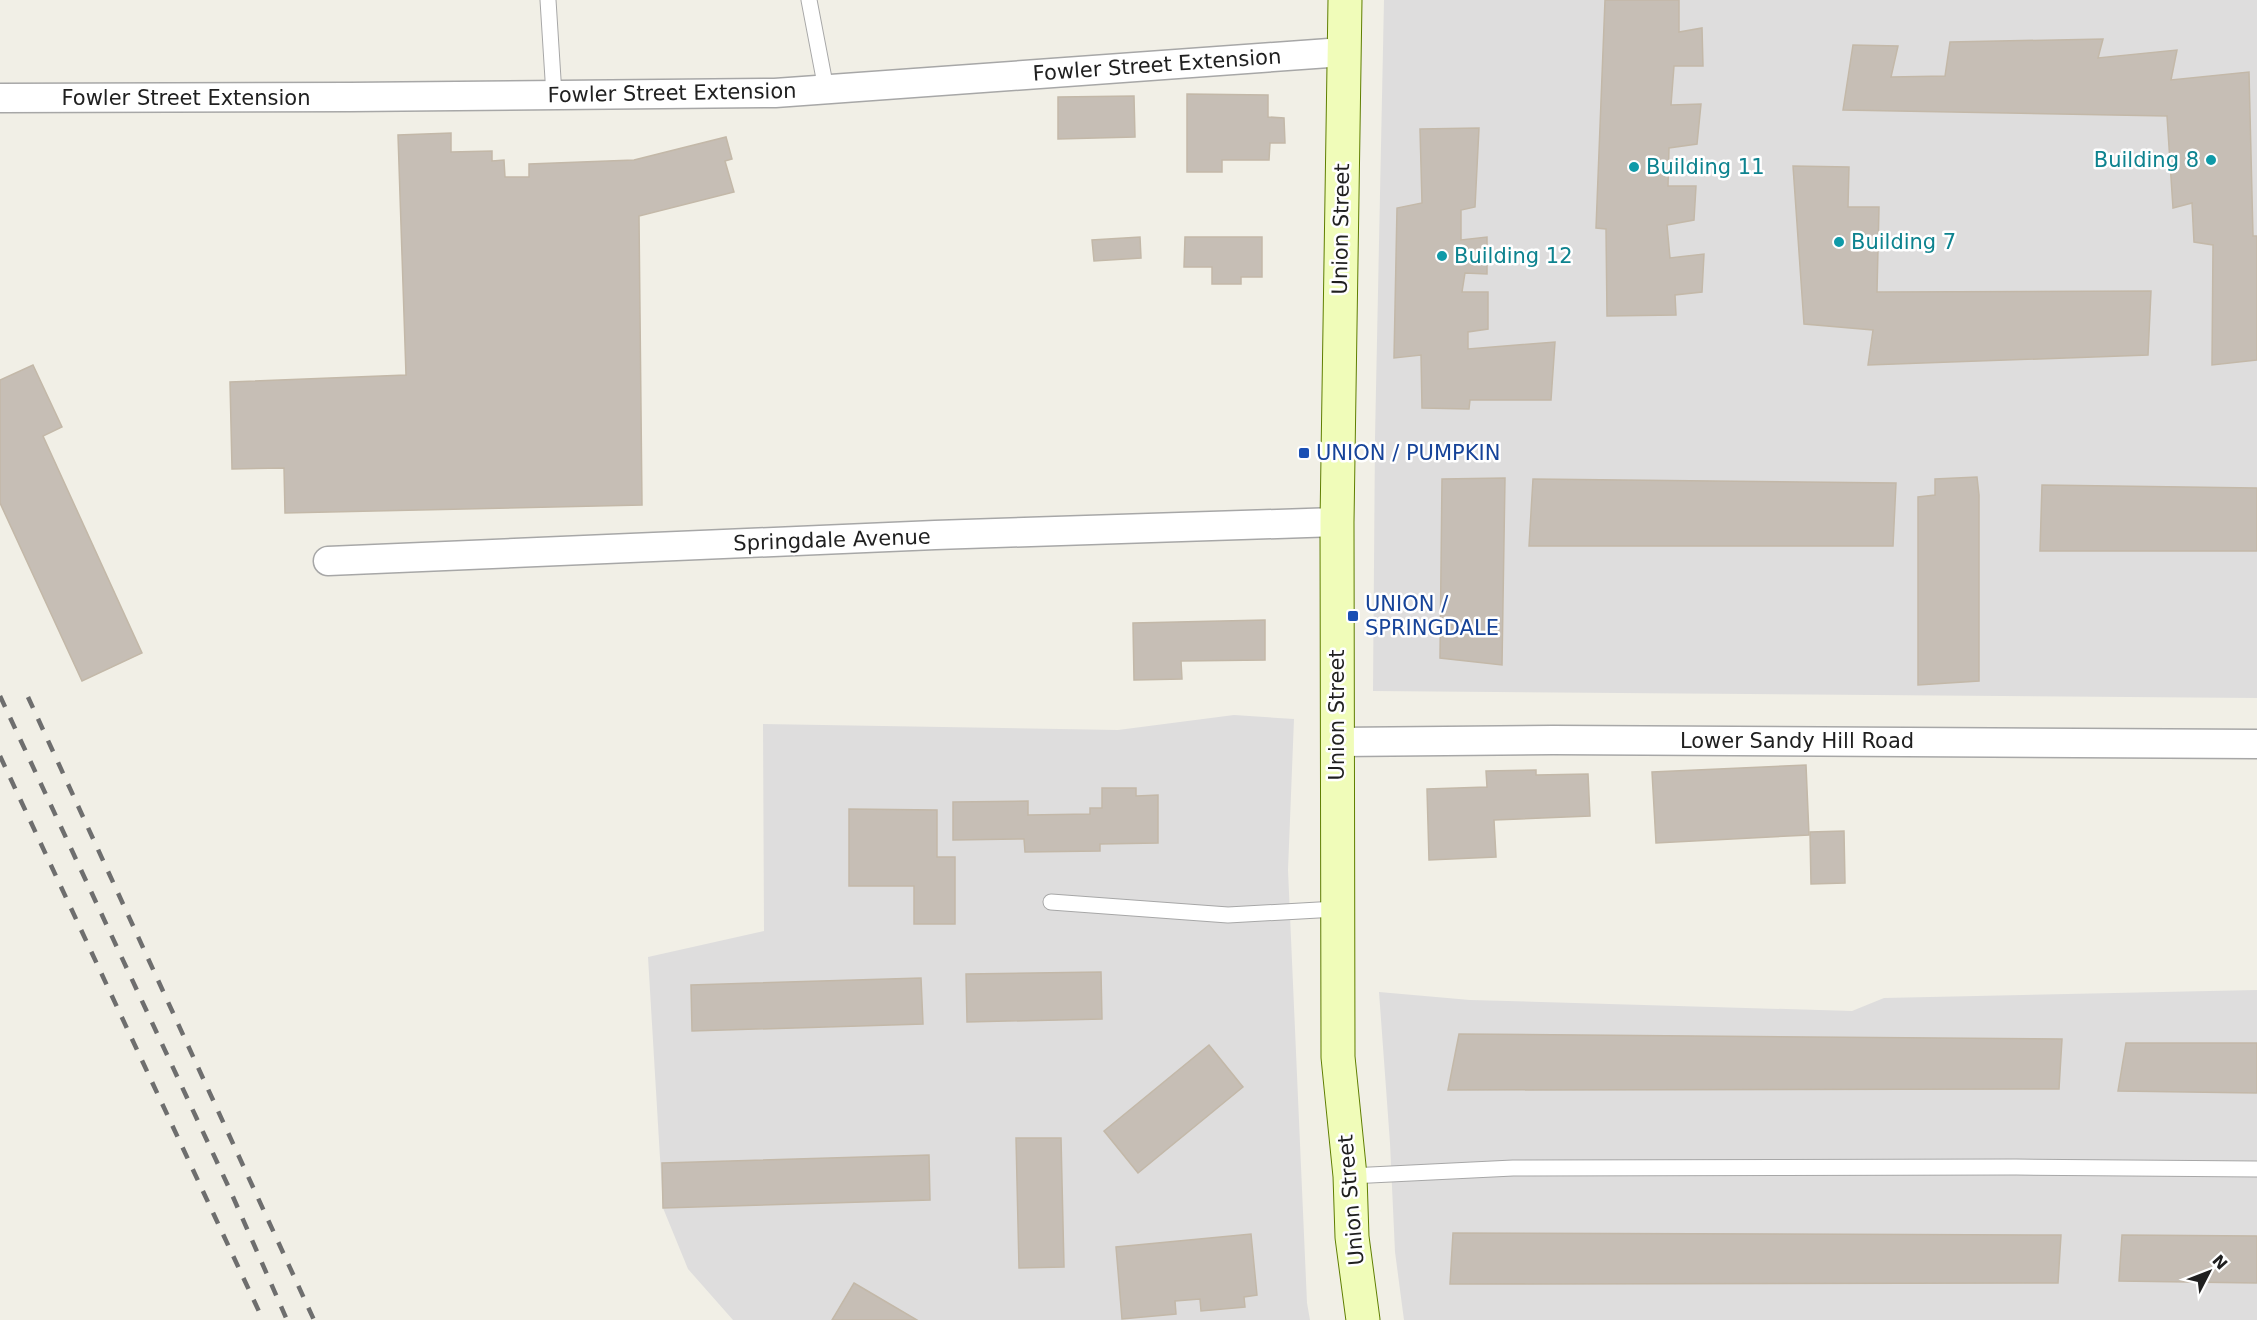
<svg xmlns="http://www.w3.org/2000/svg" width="2257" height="1320" viewBox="0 0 2257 1320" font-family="'DejaVu Sans',sans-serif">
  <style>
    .residential { fill: #dedddd }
    .building { fill: #c6beb5; stroke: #c3b8a8; stroke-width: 1.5 }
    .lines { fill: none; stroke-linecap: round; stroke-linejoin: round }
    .lane-casing { stroke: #a7a7a7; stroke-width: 17 }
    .street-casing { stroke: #a7a7a7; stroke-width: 31 }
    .secondary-casing { stroke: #5f7e00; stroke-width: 35 }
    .lane { stroke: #fff; stroke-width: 15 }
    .street { stroke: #fff; stroke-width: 28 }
    .secondary { stroke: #f0fcb9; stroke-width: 33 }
    .rail { stroke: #6e6e6e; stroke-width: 4.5; stroke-dasharray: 12 12; stroke-linecap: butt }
    .culture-dot { fill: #0f9aa8; stroke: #fff; stroke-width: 2 }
    .transit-dot { fill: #1a4fb4; stroke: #fff; stroke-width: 2 }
    .labels { text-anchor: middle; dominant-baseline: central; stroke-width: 5; stroke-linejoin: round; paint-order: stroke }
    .street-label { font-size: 21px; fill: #202020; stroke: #fff }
    .culture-label { font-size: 21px; fill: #0d838f; stroke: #fff; text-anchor: start }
    .transit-label { font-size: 21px; fill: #164399; stroke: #fff; text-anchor: start }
  </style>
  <rect width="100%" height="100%" fill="#f1efe6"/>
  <g class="residential">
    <path d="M1384 0H2257V698L1373 691 1375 438Z"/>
    <path d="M1234 715 1294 719 1288 870 1307 1303 1310 1320H733L688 1269 663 1208 648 957 764 931 763 724 1118 730Z"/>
    <path d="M2257 990V1320H1404L1395 1252 1390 1143 1379 992 1470 1000 1852 1011 1884 998Z"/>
  </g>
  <g class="building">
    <path d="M1605 0H1679V32L1702 28 1703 66H1674L1671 105 1701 104 1697 144 1669 148 1668 186H1696L1694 220 1667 225 1670 258 1704 254 1702 292 1675 295 1676 315 1607 316 1606 229 1596 228Z"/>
    <path d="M2103 39 2098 58 2177 50 2171 80 2249 72 2253 236H2257V360L2212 365 2213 245 2194 242 2192 203 2173 208 2167 116 1843 110 1853 45 1898 46 1891 77 1945 76 1950 42Z"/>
    <path d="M1187 94 1268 95V117L1284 118 1285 143H1270L1269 160H1222V172H1187Z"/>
    <path d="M1134 96 1135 137 1058 139V97Z"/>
    <path d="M1479 128 1475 207 1461 210V240L1487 237V274L1465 273 1462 292H1488V329L1468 332V349L1555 342 1551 400H1470L1469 409 1422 408 1421 355 1394 358 1397 208 1422 203 1420 129Z"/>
    <path d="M451 133V152L492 151V161L504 160 505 177H529V164L634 160 726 137 732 159 725 161 734 192 639 216 642 505 285 513 284 468 232 469 230 382 406 375 398 135Z"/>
    <path d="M1793 166 1849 167 1848 207H1879L1877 292 2151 291 2148 355 1868 365 1873 330 1804 324Z"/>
    <path d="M1140 237 1141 258 1094 261 1092 240Z"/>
    <path d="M1185 237H1262V277H1241V284H1212V267H1184Z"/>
    <path d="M33 365 62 427 43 436 142 653 82 681 0 503V380Z"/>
    <path d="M1977 477 1979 495V681L1918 685V497L1935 495V479Z"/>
    <path d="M1505 478 1502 665 1440 658 1442 479Z"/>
    <path d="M1533 479 1896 483 1893 546H1529Z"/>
    <path d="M2042 485 2257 488V551H2040Z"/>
    <path d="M1265 620V660L1181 661 1182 679 1134 680 1133 623Z"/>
    <path d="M1806 765 1809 835 1656 843 1652 772Z"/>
    <path d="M1536 770V775L1588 774 1590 816 1494 820 1496 857 1429 860 1427 789 1487 787 1486 771Z"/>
    <path d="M1102 788H1136V796L1158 795V843L1100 844V851L1025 852 1024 839 953 840V802L1028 801V815L1090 814V808H1102Z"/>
    <path d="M849 809 937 810V857H955V924H914V886H849Z"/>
    <path d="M1844 831 1845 883 1811 884 1810 832Z"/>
    <path d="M1101 972 1102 1019 967 1022 966 974Z"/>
    <path d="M921 978 923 1024 692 1031 691 985Z"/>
    <path d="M1459 1034 2062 1039 2059 1089 1448 1090Z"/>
    <path d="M2126 1043H2257V1093L2118 1091Z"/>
    <path d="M1209 1045 1243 1087 1138 1173 1104 1131Z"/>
    <path d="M1016 1138H1061L1064 1267 1019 1268Z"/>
    <path d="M929 1155 930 1200 663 1208 662 1163Z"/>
    <path d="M1453 1233 2061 1235 2058 1283 1450 1284Z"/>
    <path d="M1251 1234 1257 1295 1244 1297 1245 1307 1201 1311 1200 1299 1175 1301 1176 1314 1122 1319 1116 1247Z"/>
    <path d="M2122 1235 2257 1236V1283L2119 1281Z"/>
    <path d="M854 1283 917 1320H832Z"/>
  </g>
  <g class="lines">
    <g class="lane-casing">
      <g id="lane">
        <path d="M548 0 554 95"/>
        <path d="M809 0 826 89"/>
        <path d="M1051 902 1228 915 1336 909"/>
        <path d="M1350 1176 1513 1168 2016 1167 2257 1169"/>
      </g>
    </g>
    <g class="street-casing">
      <g id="street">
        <path d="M0 98 350 97 775 93 1343 52"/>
        <path d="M328 561 935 535 1337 522"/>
        <path d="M1338 742 1553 740 2257 744"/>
      </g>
    </g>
    <g class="secondary-casing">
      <path id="secondary" d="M1345 0 1337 522 1338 1057 1350 1176 1352 1237 1363 1320"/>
    </g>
    <use href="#lane" class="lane"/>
    <use href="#street" class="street"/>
    <use href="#secondary" class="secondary"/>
    <g class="rail">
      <path d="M0 696 230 1190 287 1320"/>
      <path d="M28 697 314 1320"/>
      <path d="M0 756 263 1320"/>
    </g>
  </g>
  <g class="culture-dot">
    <circle cx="2211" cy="160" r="6"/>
    <circle cx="1634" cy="167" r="6"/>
    <circle cx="1839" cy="242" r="6"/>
    <circle cx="1442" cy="256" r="6"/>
  </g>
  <g class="transit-dot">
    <rect x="1298" y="447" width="12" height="12" rx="3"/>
    <rect x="1347" y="610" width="12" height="12" rx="3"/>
  </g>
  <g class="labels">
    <g class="street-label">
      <text transform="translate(1157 65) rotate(-4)">Fowler Street Extension</text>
      <text transform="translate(672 93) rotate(-1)">Fowler Street Extension</text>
      <text x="186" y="98">Fowler Street Extension</text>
      <text transform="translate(1341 229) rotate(-89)">Union Street</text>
      <text transform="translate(832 540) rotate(-2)">Springdale Avenue</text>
      <text transform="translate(1337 715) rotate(-90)">Union Street</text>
      <text x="1797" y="741">Lower Sandy Hill Road</text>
      <text transform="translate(1351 1200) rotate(-95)">Union Street</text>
    </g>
    <g class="culture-label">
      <text x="2199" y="160" text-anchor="end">Building 8</text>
      <text x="1646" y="167">Building 11</text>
      <text x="1851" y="242">Building 7</text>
      <text x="1454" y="256">Building 12</text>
    </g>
    <g class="transit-label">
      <text x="1316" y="453">UNION / PUMPKIN</text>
      <text x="1365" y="604">UNION /<tspan x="1365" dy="24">SPRINGDALE</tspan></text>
    </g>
  </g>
  <g transform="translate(2209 1272) rotate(48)" stroke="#ffffff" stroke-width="4.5" paint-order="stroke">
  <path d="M0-4.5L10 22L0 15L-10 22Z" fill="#202020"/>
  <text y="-9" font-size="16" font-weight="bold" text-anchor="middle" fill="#202020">N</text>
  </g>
</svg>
